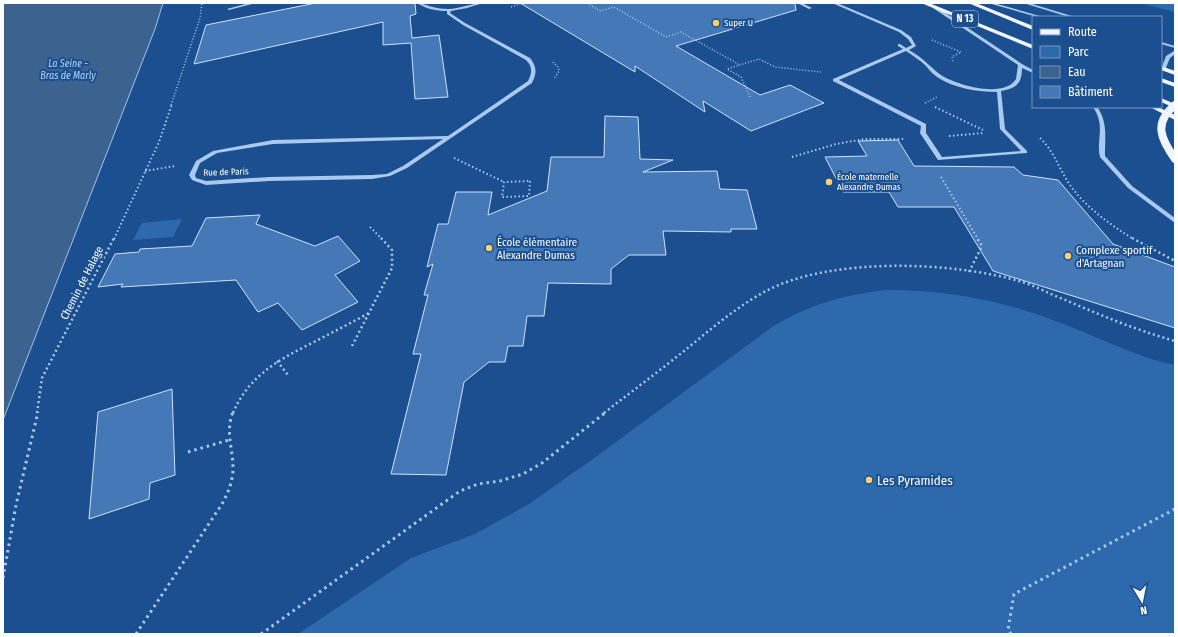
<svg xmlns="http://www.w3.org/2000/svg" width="1178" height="637" viewBox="0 0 1178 637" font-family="'Fira Sans Condensed',sans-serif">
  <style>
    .green { fill: #2e69ad }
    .water { fill: #3c6290; stroke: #9cc4f0 }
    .building { fill: #4478b7; stroke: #cfe3fa }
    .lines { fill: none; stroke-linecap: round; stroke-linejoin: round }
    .path-far3 { stroke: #a9c9ee; stroke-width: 1.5; stroke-dasharray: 1 2; stroke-linecap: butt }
    .path-far2 { stroke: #a9c9ee; stroke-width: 2; stroke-dasharray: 1.5 2.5; stroke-linecap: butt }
    .path-far1 { stroke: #a9c9ee; stroke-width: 2.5; stroke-dasharray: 2 3; stroke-linecap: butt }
    .path { stroke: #a9c9ee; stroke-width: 3; stroke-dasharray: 2.5 4; stroke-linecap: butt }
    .minor { fill: #a9c9ee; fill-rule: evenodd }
    .major { fill: #f0f6ff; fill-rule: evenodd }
    .major-bridge { stroke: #f0f6ff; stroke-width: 8 }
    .poi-dot { fill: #ffd166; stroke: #1b4f8f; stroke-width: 1.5 }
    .labels { text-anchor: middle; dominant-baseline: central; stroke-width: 4; stroke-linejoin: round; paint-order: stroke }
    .far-poi-label { font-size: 9px; fill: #fff; stroke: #1b4f8f; text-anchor: start }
    .far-street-label { font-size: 9px; fill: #fff; stroke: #1b4f8f }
    .shield { fill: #1b4f8f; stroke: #bbcadd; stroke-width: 1 }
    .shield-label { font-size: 10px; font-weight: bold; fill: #fff }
    .far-water-label { font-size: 10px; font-style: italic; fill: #b5d3f5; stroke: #1b4f8f }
    .poi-label { font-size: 11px; fill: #fff; stroke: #1b4f8f; text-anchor: start }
    .street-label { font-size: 11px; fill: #fff; stroke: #1b4f8f }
    .near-poi-label { font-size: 13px; fill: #fff; stroke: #1b4f8f; text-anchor: start }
  </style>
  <rect width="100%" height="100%" fill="#1b4f8f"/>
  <g class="green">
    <path d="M1139 3H1175V12Z"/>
    <path d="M182 219 173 237 133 240 142 223Z"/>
    <path d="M885 290C946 290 1001 300 1058 322 1097 336 1135 357 1175 365V634H298L411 558 475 534 529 504 597 456 772 327C811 304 840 296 885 290Z"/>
  </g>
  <path class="water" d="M3 3H163L155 29 3 420Z"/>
  <g class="building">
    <path d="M316 3H415L416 14 410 16 412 38 439 35 448 97 415 99 411 43 383 45V22L194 64 206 25Z"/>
    <path d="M520 3H795L796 10 676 46 760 95 790 85 824 103 751 131 703 101 705 112 635 66V72Z"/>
    <path d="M605 116 638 117 640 159 673 160 643 172 717 171 720 189 747 190 757 229H731V232L663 231 666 255H629L611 269V284L548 283 544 316H527L523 346H508L505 362H489L464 382 446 475 391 474 421 354H413L428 295H424L433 264 427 267 438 224H448L456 192H492L488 215 547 191 551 157H604Z"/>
    <path d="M898 140 914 166 1014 167 1023 175 1058 180 1113 244 1175 267V328L993 271 954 207H898L889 192H843L825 157 867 156 858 141Z"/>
    <path d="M260 215 256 224 315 246 338 236 360 261 335 275 358 302 302 330 278 303 258 312 236 280 121 287 123 284 98 287 115 254 139 252 140 249 192 246 206 218Z"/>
    <path d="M172 389 175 475 150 483 149 499 89 519 98 412Z"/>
  </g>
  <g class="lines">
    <g class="path-far3">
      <path d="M587 3 600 11 614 7 666 37 681 32 740 65"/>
      <path d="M511 7 522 3"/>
      <path d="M932 40 961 52 952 57 953 61"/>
      <path d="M553 62 558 67 559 71 554 79"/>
      <path d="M750 97 741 77 727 69 759 59 775 67 821 72"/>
      <path d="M925 103 937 97"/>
      <path d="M171 105 200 18 202 3"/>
    </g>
    <g class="path-far2">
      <path d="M935 107 983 130"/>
      <path d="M949 136 984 133"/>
      <path d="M1040 138C1054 151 1059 169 1070 185 1086 208 1110 224 1133 239"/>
      <path d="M792 157 836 144 865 139H904"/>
      <path d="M454 158 504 182"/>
      <path d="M145 171 175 166"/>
      <path d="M941 177 978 239"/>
      <path d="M530 181 529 196 502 197 504 182Z"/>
      <path d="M370 227 382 239"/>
      <path d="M114 239 159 142 172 104"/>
    </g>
    <g class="path-far1">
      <path d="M1132 238 1175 261"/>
      <path d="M969 272 982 246 977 238"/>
      <path d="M352 346 392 268V250L381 238"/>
      <path d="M277 361 288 375"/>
      <path d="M37 413 42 378 114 238"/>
      <path d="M233 413C249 375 280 359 314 342 333 332 351 323 369 313"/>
      <path d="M604 413C631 392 658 372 684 351 710 330 736 307 766 291 830 257 953 261 1022 282 1036 286 1049 294 1063 299 1100 315 1136 330 1175 341"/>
    </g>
    <g class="path">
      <path d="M188 452 229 440"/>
      <path d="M3 578 16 505 38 412"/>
      <path d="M136 634 222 504C228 493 233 481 233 468 233 448 225 432 233 412"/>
      <path d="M261 634 460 491 478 484 500 481 523 474 542 463 606 412"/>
      <path d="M1011 634 1008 630 1014 594 1175 509"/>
    </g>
    <g class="minor">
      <path d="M249 3H256L229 10 227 9Z"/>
      <path d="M417 3C422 3 425 5 429 6 435 8 442 9 448 9 460 9 471 3 483 3L467 8 451 11 450 13 465 23 530 58C537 67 537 73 532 83L407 168 390 176 372 179 269 181 206 185 192 180 189 175 196 161 213 151 273 140 448 136 528 81C532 73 533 67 526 60L463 25 447 14V11C436 11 426 9 417 3ZM443 139 403 166 387 174 372 175 269 177 206 181 196 178 195 175 200 163 217 153 273 144Z"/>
      <path d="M797 3H802L812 8 809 9Z"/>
      <path d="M832 3H837L901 30 911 37 916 46 909 50C916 54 923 59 929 65 933 68 936 72 941 75 956 85 1004 99 1016 79L1018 65 933 8V6H935L1022 64 1033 70V73L1022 68C1022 84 1016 88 1001 91L1005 129 1027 151V153L938 160 920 133 921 126 833 81V79L903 49 898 46V44H900L906 48 912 45 908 39 899 32ZM906 51C913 56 920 60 926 66 929 70 933 74 937 77 953 88 978 92 997 92L1000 129 1021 151 942 157 926 133V124L839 80Z"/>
      <path d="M988 3H994L1043 17H1037Z"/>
      <path d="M1023 3H1029L1075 17H1069Z"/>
      <path d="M1161 42 1175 46V48L1161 44Z"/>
      <path d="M1174 51H1175V54L1170 58 1165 70H1161V69L1166 56Z"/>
      <path d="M1093 107H1097C1108 121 1105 139 1105 156L1132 186 1175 218V223L1128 188 1100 157C1096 139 1106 126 1093 107Z"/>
    </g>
    <g class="major">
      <path d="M921 3H929L1033 45V49Z"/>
      <path d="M968 3H976L1033 26V30Z"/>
      <path d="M1161 66 1175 71V75L1161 70Z"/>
      <path d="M1161 78 1175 83V87L1161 82Z"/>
      <path d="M1161 98 1175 104V108L1161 102Z"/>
      <path d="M1150 107H1158L1175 115V120Z"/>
    </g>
    <path class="major-bridge" d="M1175 105C1153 123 1161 139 1175 159"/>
  </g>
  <g class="poi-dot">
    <circle cx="716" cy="23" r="4"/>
    <circle cx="829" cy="182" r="4"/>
    <circle cx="489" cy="248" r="4"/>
    <circle cx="1068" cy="256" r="4"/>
    <circle cx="869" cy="480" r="4"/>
  </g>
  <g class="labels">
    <g class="far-poi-label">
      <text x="724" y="23">Super U</text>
      <text x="837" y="177">École maternelle<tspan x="837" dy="10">Alexandre Dumas</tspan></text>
    </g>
    <g class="far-street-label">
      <text transform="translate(226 172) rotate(-2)">Rue de Paris</text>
    </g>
    <rect class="shield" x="952" y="11" width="26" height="16" rx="3"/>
    <g class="shield-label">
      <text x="965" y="19">N 13</text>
    </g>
    <g class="far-water-label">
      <text x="68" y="64">La Seine -<tspan x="68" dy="12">Bras de Marly</tspan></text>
    </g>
    <g class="poi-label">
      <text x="497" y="242">École élémentaire<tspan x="497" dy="13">Alexandre Dumas</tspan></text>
      <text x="1076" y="250">Complexe sportif<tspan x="1076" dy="13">d'Artagnan</tspan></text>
    </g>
    <g class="street-label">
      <text transform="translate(82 283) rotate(-63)">Chemin de Halage</text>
    </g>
    <g class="near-poi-label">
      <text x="877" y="480">Les Pyramides</text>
    </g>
  </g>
  <rect width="1178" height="637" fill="none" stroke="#ffffff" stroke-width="8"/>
  <rect x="1032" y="16" width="130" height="92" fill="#1b4f8f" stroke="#7695bc"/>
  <rect x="1040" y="29" width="20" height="6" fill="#f0f6ff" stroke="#7695bc"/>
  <text x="1068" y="36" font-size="12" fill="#ffffff">Route</text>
  <rect x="1040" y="46" width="20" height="12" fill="#2e69ad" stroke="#7695bc"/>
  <text x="1068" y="56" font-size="12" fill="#ffffff">Parc</text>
  <rect x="1040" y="66" width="20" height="12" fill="#3c6290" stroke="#7695bc"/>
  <text x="1068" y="76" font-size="12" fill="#ffffff">Eau</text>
  <rect x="1040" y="86" width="20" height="12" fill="#4478b7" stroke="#7695bc"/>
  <text x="1068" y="96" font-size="12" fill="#ffffff">Bâtiment</text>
  <g transform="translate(1142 601) rotate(170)" stroke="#1b4f8f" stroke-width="3" paint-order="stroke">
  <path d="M0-3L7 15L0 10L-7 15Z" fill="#ffffff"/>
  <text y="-6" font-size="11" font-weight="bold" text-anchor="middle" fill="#ffffff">N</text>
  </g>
</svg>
